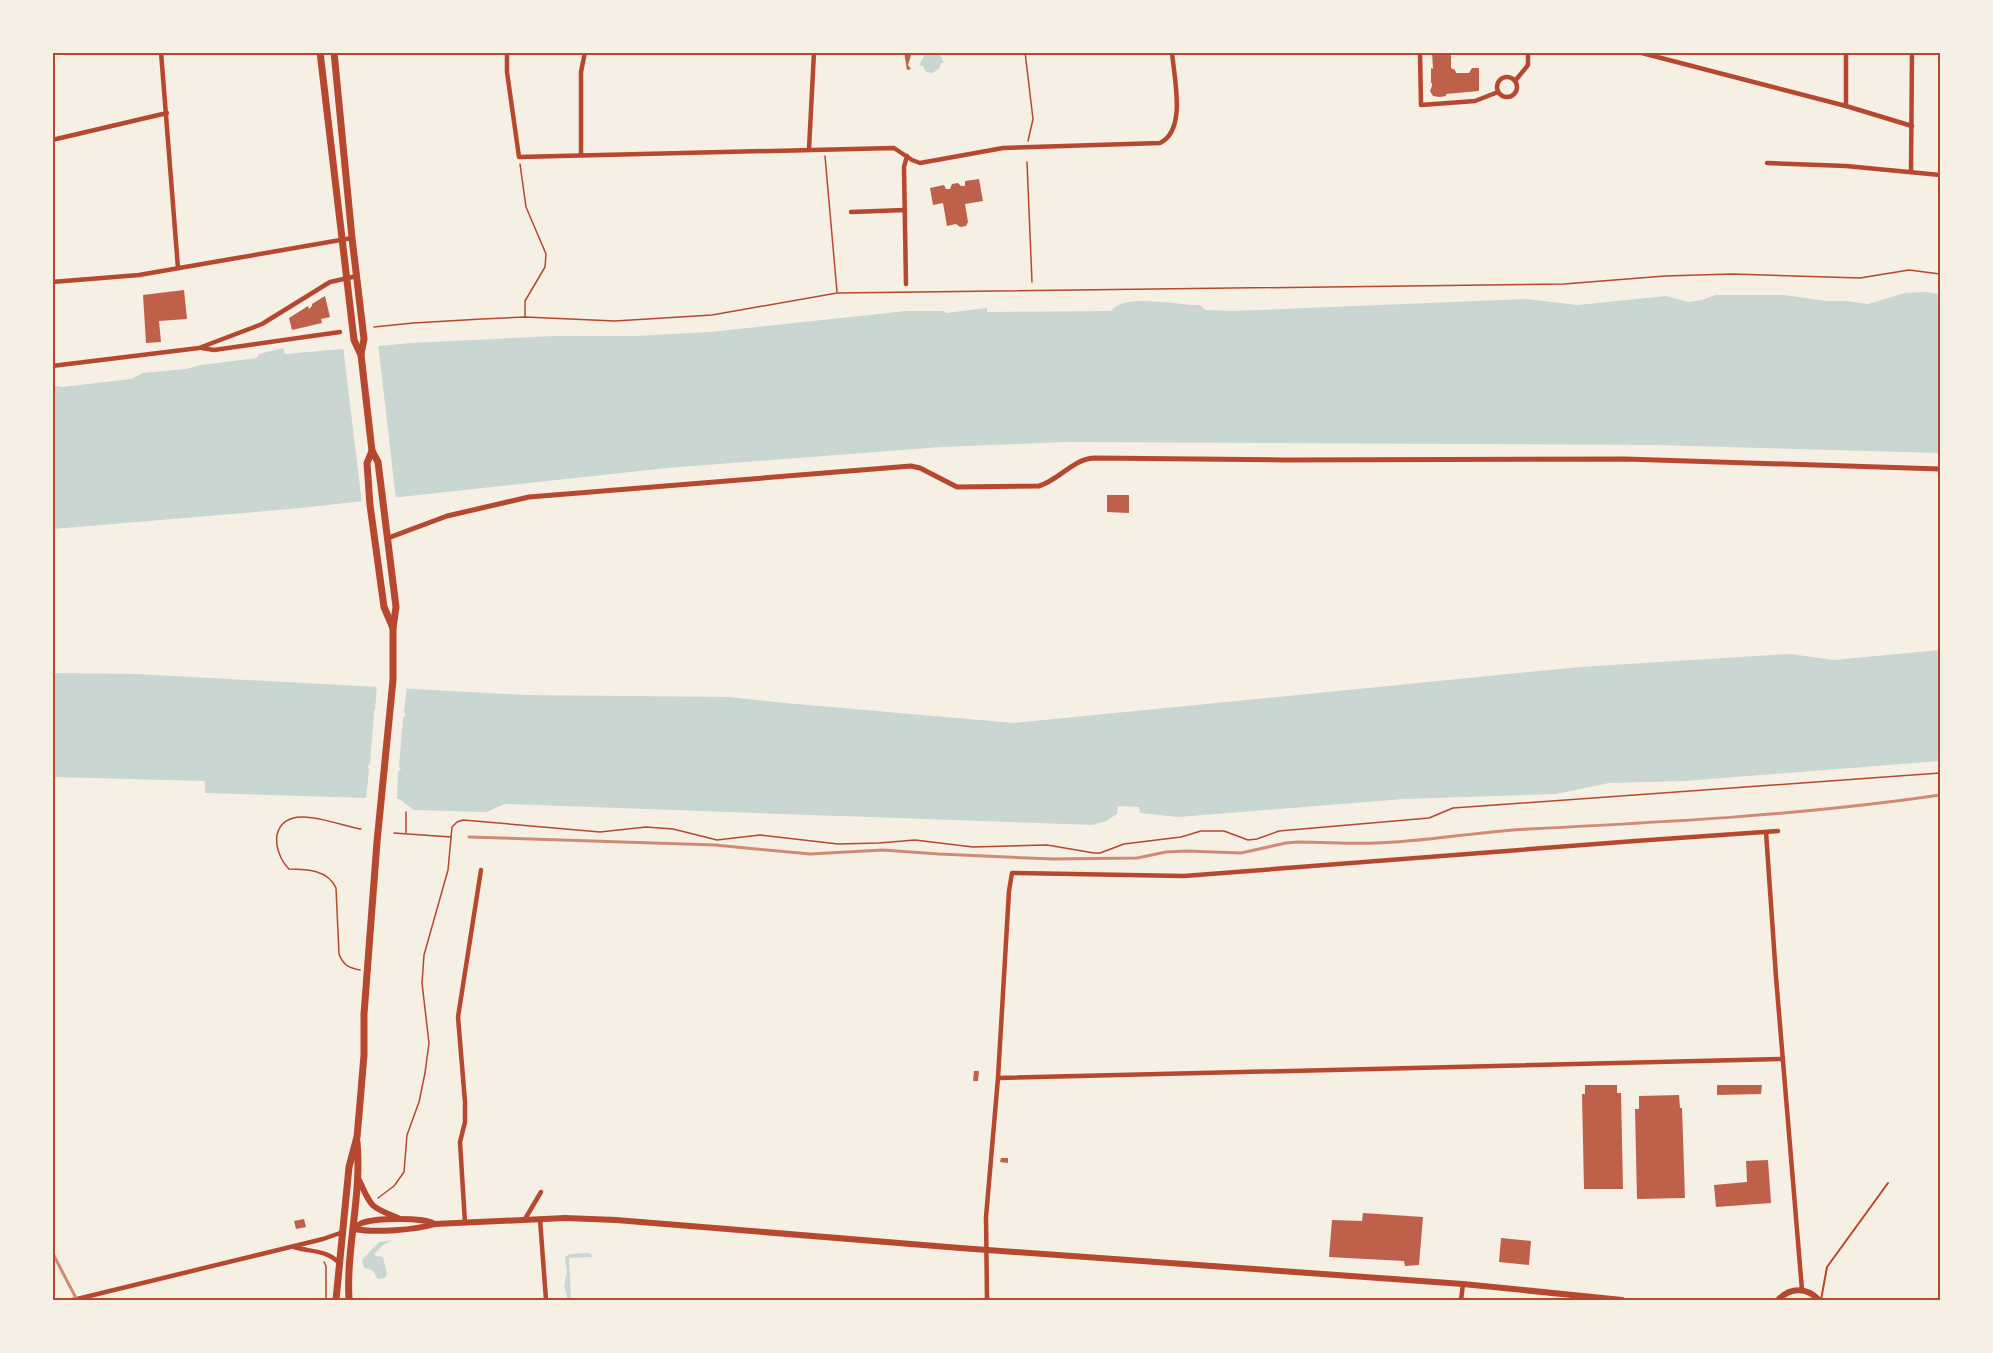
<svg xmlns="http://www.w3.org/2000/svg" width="1993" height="1353" viewBox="0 0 1993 1353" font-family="'Roboto Condensed',sans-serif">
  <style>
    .water { fill: #c9d6d2 }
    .pier { fill: #f6efe4 }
    .building { fill: #bf614a }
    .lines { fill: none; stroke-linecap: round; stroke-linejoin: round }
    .path { stroke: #b5482f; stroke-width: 1.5 }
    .service { stroke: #b5482f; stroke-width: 2 }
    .minor { stroke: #b5482f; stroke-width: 4.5 }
    .tertiary { stroke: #b5482f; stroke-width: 5 }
    .secondary { stroke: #b5482f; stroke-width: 6 }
    .primary { stroke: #b5482f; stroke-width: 7 }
    .rail { stroke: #cf8b77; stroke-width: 3 }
    .neatline { fill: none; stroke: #b5482f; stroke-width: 2 }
  </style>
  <rect width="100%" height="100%" fill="#f6efe4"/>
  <g class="water">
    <path d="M932 53 940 55 944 63H941L939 69 932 73 926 72 923 66H919L924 56Z"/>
    <path d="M1924 292 1940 294V453L1655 445 1065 442 941 447 667 468 291 509 53 529 52 385 62 387 131 379 143 373 186 369 201 365 257 358 259 354 283 348 285 354 412 343 554 336H636L710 332 906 311H942L947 313 987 308V312L1111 311C1124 292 1179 306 1200 305L1205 310 1233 311 1526 299 1578 305 1666 296 1689 302 1702 300 1715 295H1784L1826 301H1846L1868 304 1905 293Z"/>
    <path d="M1940 650V761L1684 781 1609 783 1556 794 1404 799 1178 817 1140 813 1139 807 1118 806 1117 814 1106 821 1093 825 505 804 486 812 414 810 399 799 205 793V781L53 777V673L136 674 525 695 729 697 785 703 1014 723 1580 667 1790 654 1834 660Z"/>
    <path d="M393 1240 383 1245 374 1254 376 1256 383 1257 387 1274 385 1278 378 1279 372 1270 364 1268 362 1260 379 1242Z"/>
    <path d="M588 1253 591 1254 592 1257 569 1258 571 1300H568L564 1286 567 1272 565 1257 570 1254Z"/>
  </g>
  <g class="pier">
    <path d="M378 343 396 500 362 504 343 346Z"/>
    <path d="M377 684 407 685 404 712 406 714 403 718 399 767 401 769 398 772 397 802 366 800 369 769 367 766 370 764 374 714 373 712 375 710Z"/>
  </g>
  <g class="building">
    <path d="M904 52H912L908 65 911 69 907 70Z"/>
    <path d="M1432 52H1451V68L1455 70 1456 73H1469L1472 68H1479V91L1446 94V96L1440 97 1433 96 1430 91 1432 86V83H1431V68L1433 69Z"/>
    <path d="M979 179 983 201 965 204 968 222 966 226 960 227 956 224 947 226 943 203 933 205 930 188 944 185 946 189H950L952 184 958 183 961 186H965V181Z"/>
    <path d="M184 290 187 319 159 321 161 342 146 343 143 295Z"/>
    <path d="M325 296 330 317 321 319 322 323 292 330 289 318 308 306 309 309 312 306V304Z"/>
    <path d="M1107 495H1129V513L1107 512Z"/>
    <path d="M974 1071H979L978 1081H973Z"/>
    <path d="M1585 1085H1617V1093H1621L1623 1189H1584L1582 1094H1585Z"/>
    <path d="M1717 1085H1762L1761 1094 1717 1095Z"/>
    <path d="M1679 1095 1680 1108H1682L1685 1198 1637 1199 1635 1109H1639V1096Z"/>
    <path d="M1001 1158H1008V1163L1000 1162Z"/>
    <path d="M1768 1160 1771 1203 1716 1207 1714 1185 1747 1182 1746 1161Z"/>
    <path d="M1363 1213 1423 1217 1419 1265 1405 1266 1404 1261 1329 1257 1332 1220 1362 1221Z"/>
    <path d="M304 1219 306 1227 296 1229 294 1221Z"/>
    <path d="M1501 1238 1531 1241 1529 1265 1499 1262Z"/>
  </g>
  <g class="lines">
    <g class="path">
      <path d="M1025 52 1033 119 1028 141"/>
      <path d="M825 156 837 292"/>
      <path d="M1027 162 1032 282"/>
      <path d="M520 164 526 207 546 254 545 267 525 301V317"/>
      <path d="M374 327 413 323 482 319 525 317 615 321 712 315 837 293 1564 284 1665 276 1732 274 1860 278 1909 270 1940 274"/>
      <path d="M394 833 451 837"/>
      <path d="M406 833V812"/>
      <path d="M360 970C349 968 343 965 339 954L336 888C328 870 307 869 289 869 281 861 275 847 277 835 285 800 338 826 361 829"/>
      <path d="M378 1198 394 1186 404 1172 407 1135 419 1102 425 1073 429 1043 422 983 424 955 448 870 452 827 457 822 463 820 600 832 646 827 673 829 717 840 760 835 838 844 879 843 915 840 973 847 1047 845 1094 853H1100L1124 844 1181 837 1201 831H1224L1248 840 1257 839 1279 831 1429 818 1453 808 1940 773"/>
      <path d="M324 1262 326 1266V1300"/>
    </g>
    <path class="service" d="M1821 1300 1827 1267 1888 1183"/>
    <g class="minor">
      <path d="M161 52 178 268"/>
      <path d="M507 52V72L519 157 894 148 912 160 920 163 1003 148 1160 143C1187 130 1174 78 1172 52"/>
      <path d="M1420 52 1421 105 1475 101 1498 92"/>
      <path d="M1638 52 1846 106 1912 126"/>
      <circle cx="1507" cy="87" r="10"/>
      <path d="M1515 81 1528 65V52"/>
      <path d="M1846 106V52"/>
      <path d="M52 140 167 113"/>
      <path d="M809 149 814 52"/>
      <path d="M581 155V72L585 52"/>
      <path d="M1767 163 1846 166 1940 175"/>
      <path d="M1911 171 1912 52"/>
      <path d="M851 212 905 210"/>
      <path d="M52 282 139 275 352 238"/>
      <path d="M906 284 904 167 907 156"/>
      <path d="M202 348 214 350 340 332"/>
      <path d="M52 366 199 348 262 324 330 282 357 276"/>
      <path d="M1766 832 1776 977 1802 1290"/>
      <path d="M998 1078 1783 1059"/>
      <path d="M525 1219 541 1192"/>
      <path d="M540 1219 546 1300"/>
      <path d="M465 1223 460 1142 465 1122V1102L458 1017 481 870"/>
      <path d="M294 1247C310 1252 327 1250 338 1262"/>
      <path d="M73 1300 323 1239 343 1232"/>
      <path d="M987 1300 986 1217 998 1078 1009 891 1012 873 1184 876 1635 841 1778 831"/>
      <path d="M1461 1300 1463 1284"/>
    </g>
    <path class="tertiary" d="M388 538 447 516 529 497 911 466 920 468 957 487 1039 486C1059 480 1073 459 1094 458L1284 460 1625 459 1940 469"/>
    <g class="secondary">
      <path d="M359 1180C372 1208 369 1206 398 1218"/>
      <path d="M354 1229C375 1233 415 1230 435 1224L565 1218 616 1220 960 1248 1463 1284 1622 1300"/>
      <path d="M354 1229C356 1227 359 1224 362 1223 375 1218 423 1217 435 1224"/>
      <path d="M1778 1300C1790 1287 1807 1287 1819 1300"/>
    </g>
    <g class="primary">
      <path d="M320 52 354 340 361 355 372 451 378 462 396 607 393 628V680L377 842 364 1014V1055L360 1103 357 1137 349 1167 336 1300"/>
      <path d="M334 52 352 238 364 339 361 354"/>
      <path d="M372 451 367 463 370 505 384 607 393 628"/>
      <path d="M349 1300C346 1247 362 1196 357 1142"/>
    </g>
    <g class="rail">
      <path d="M469 837 715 845 810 854 883 850 939 854 1053 859 1137 858 1166 852 1187 851 1241 853 1286 843 1298 842C1324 842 1350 844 1375 843 1427 842 1478 831 1529 829 1667 822 1804 815 1940 795"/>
      <path d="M52 1252 77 1300"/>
    </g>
  </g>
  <rect width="1993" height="1353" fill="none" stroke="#f6efe4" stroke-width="108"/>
  <rect x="54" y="54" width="1885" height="1245" class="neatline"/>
</svg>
